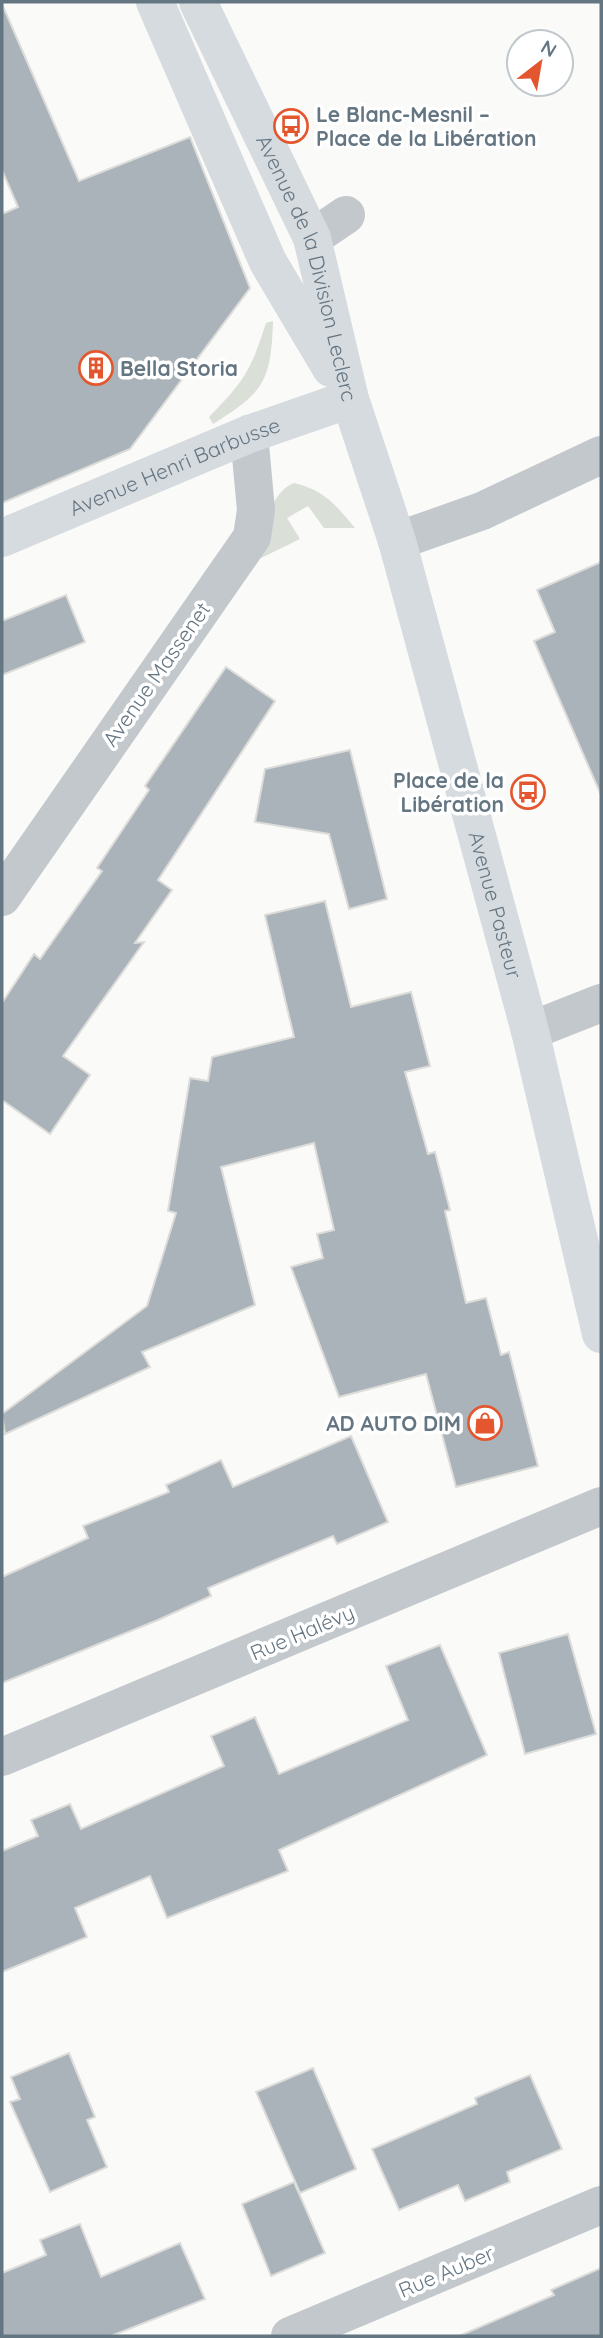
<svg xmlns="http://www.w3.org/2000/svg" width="603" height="2338" viewBox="0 0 603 2338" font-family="Quicksand,sans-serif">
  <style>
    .green { fill: #dadfd7 }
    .building { fill: #aab3b9; stroke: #dcdcda; stroke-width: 2 }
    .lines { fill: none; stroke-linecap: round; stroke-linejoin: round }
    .street { stroke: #c3c8cc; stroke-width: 38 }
    .secondary { stroke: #d6dbdf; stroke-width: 38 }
    .labels { text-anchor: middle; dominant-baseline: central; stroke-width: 7; stroke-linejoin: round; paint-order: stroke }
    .poi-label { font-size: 21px; font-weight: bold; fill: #657683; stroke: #fff; text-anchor: start }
    .street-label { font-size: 21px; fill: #657683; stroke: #fff }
  </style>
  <rect width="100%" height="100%" fill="#fafaf8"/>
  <g class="green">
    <path d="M273 321C271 382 264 392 213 424L209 417C245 380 250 372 266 323Z"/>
    <path d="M294 483C324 490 335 504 355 528H324L308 506 287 518 300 539 259 559C265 533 267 494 294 483Z"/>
  </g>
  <g class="building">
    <path d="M2 4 79 181 190 137 250 288 130 449 2 503V214L18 207 2 170Z"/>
    <path d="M601 562V795L534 641 555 632 537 590Z"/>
    <path d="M66 595 85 642 2 675V621Z"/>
    <path d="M226 667 275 701 158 880 172 890 135 943 144 942 63 1056 90 1075 50 1134 2 1100V1003L34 954 40 959 102 871 97 868 149 790 145 786Z"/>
    <path d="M350 750 387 899 349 909 329 834 255 822 265 769Z"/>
    <path d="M325 901 351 1007 411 992 430 1066 405 1072 428 1154 435 1152 450 1210 445 1211 466 1303 486 1298 501 1355 509 1352 538 1466 456 1487 426 1374 339 1397 291 1267 323 1258 317 1234 334 1230 314 1143 221 1167 255 1305 142 1352 150 1367 5 1434 2 1414 147 1306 176 1213 168 1211 190 1078 208 1081 212 1057 294 1037 265 915Z"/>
    <path d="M351 1436 388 1522 337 1544 333 1536 208 1588 211 1596 158 1620 2 1683V1577L88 1538 83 1526 169 1492 166 1485 221 1460 233 1487Z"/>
    <path d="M568 1634 596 1734 525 1754 499 1653Z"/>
    <path d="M440 1645 487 1755 279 1850 288 1871 167 1918 150 1876 75 1908 87 1937 2 1972V1851L38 1836 31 1820 70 1804 81 1829 224 1766 211 1736 255 1717 279 1774 408 1720 386 1666Z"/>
    <path d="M69 2053 95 2117 87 2120 107 2167 50 2192 10 2102 20 2099 11 2077Z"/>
    <path d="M313 2068 356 2169 300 2193 256 2092Z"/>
    <path d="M530 2075 562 2149 507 2172 510 2182 465 2201 458 2185 399 2210 372 2149 477 2104 475 2098Z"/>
    <path d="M294 2182 325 2253 271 2276 242 2204Z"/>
    <path d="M80 2224 101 2277 180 2243 205 2299 111 2336H2V2273L46 2255 40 2240Z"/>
    <path d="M601 2268V2336H459L554 2295 551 2290Z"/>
  </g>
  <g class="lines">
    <g class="street">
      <path d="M312 238 346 215"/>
      <path d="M397 541 482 511 601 455"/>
      <path d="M2 897 252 537 256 510 249 434"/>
      <path d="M530 1031 601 1003"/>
      <path d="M2 1757 601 1506"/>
      <path d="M290 2336 601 2205"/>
    </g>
    <g class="secondary">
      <path d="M155 2 268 262 331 368"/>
      <path id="s1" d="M198 2 312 238 350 399 397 541 530 1031 601 1334"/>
      <path id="s2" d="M2 538 249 434 350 399"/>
    </g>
  </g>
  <defs>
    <g id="bus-ring" transform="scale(1.75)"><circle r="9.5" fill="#fff" stroke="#e4572e" stroke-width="1.5"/><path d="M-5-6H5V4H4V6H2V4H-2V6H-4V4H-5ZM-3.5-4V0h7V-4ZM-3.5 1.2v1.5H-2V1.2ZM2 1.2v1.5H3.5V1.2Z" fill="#e4572e"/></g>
    <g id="building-ring" transform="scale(1.75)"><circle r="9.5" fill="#fff" stroke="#e4572e" stroke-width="1.5"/><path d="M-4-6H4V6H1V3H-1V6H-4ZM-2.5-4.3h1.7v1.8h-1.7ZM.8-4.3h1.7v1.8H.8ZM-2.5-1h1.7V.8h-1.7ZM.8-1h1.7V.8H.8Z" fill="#e4572e"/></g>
    <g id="shop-ring" transform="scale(1.75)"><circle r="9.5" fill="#fff" stroke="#e4572e" stroke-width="1.5"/><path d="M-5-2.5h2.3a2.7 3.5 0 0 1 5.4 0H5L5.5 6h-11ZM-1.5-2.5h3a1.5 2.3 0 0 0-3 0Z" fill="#e4572e"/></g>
  </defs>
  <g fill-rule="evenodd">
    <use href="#bus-ring" x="291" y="126"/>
    <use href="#building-ring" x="96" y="368"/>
    <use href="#bus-ring" x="528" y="792"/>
    <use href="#shop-ring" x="485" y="1423"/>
  </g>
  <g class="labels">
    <g class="poi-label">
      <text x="316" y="114">Le Blanc-Mesnil –<tspan x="316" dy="24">Place de la Libération</tspan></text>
      <text x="120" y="368">Bella Storia</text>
      <text x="504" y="780" text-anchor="end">Place de la<tspan x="504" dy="24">Libération</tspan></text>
      <text x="461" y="1423" text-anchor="end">AD AUTO DIM</text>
    </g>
    <g class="street-label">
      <text stroke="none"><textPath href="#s1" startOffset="289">Avenue de la Division Leclerc</textPath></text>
      <text stroke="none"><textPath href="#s2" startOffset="187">Avenue Henri Barbusse</textPath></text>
      <text transform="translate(156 674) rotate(-55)">Avenue Massenet</text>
      <text stroke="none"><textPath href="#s1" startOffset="954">Avenue Pasteur</textPath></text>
      <text transform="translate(302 1632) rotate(-23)">Rue Halévy</text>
      <text transform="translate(446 2271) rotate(-23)">Rue Auber</text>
    </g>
  </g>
  <rect width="603" height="2338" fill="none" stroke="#657683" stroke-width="7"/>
  <g transform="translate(540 63) rotate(31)"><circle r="33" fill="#ffffff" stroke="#c1c8cd" stroke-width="2"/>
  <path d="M0-5L12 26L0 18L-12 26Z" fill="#e4572e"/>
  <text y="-10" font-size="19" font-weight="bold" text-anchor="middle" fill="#657683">N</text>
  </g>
</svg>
